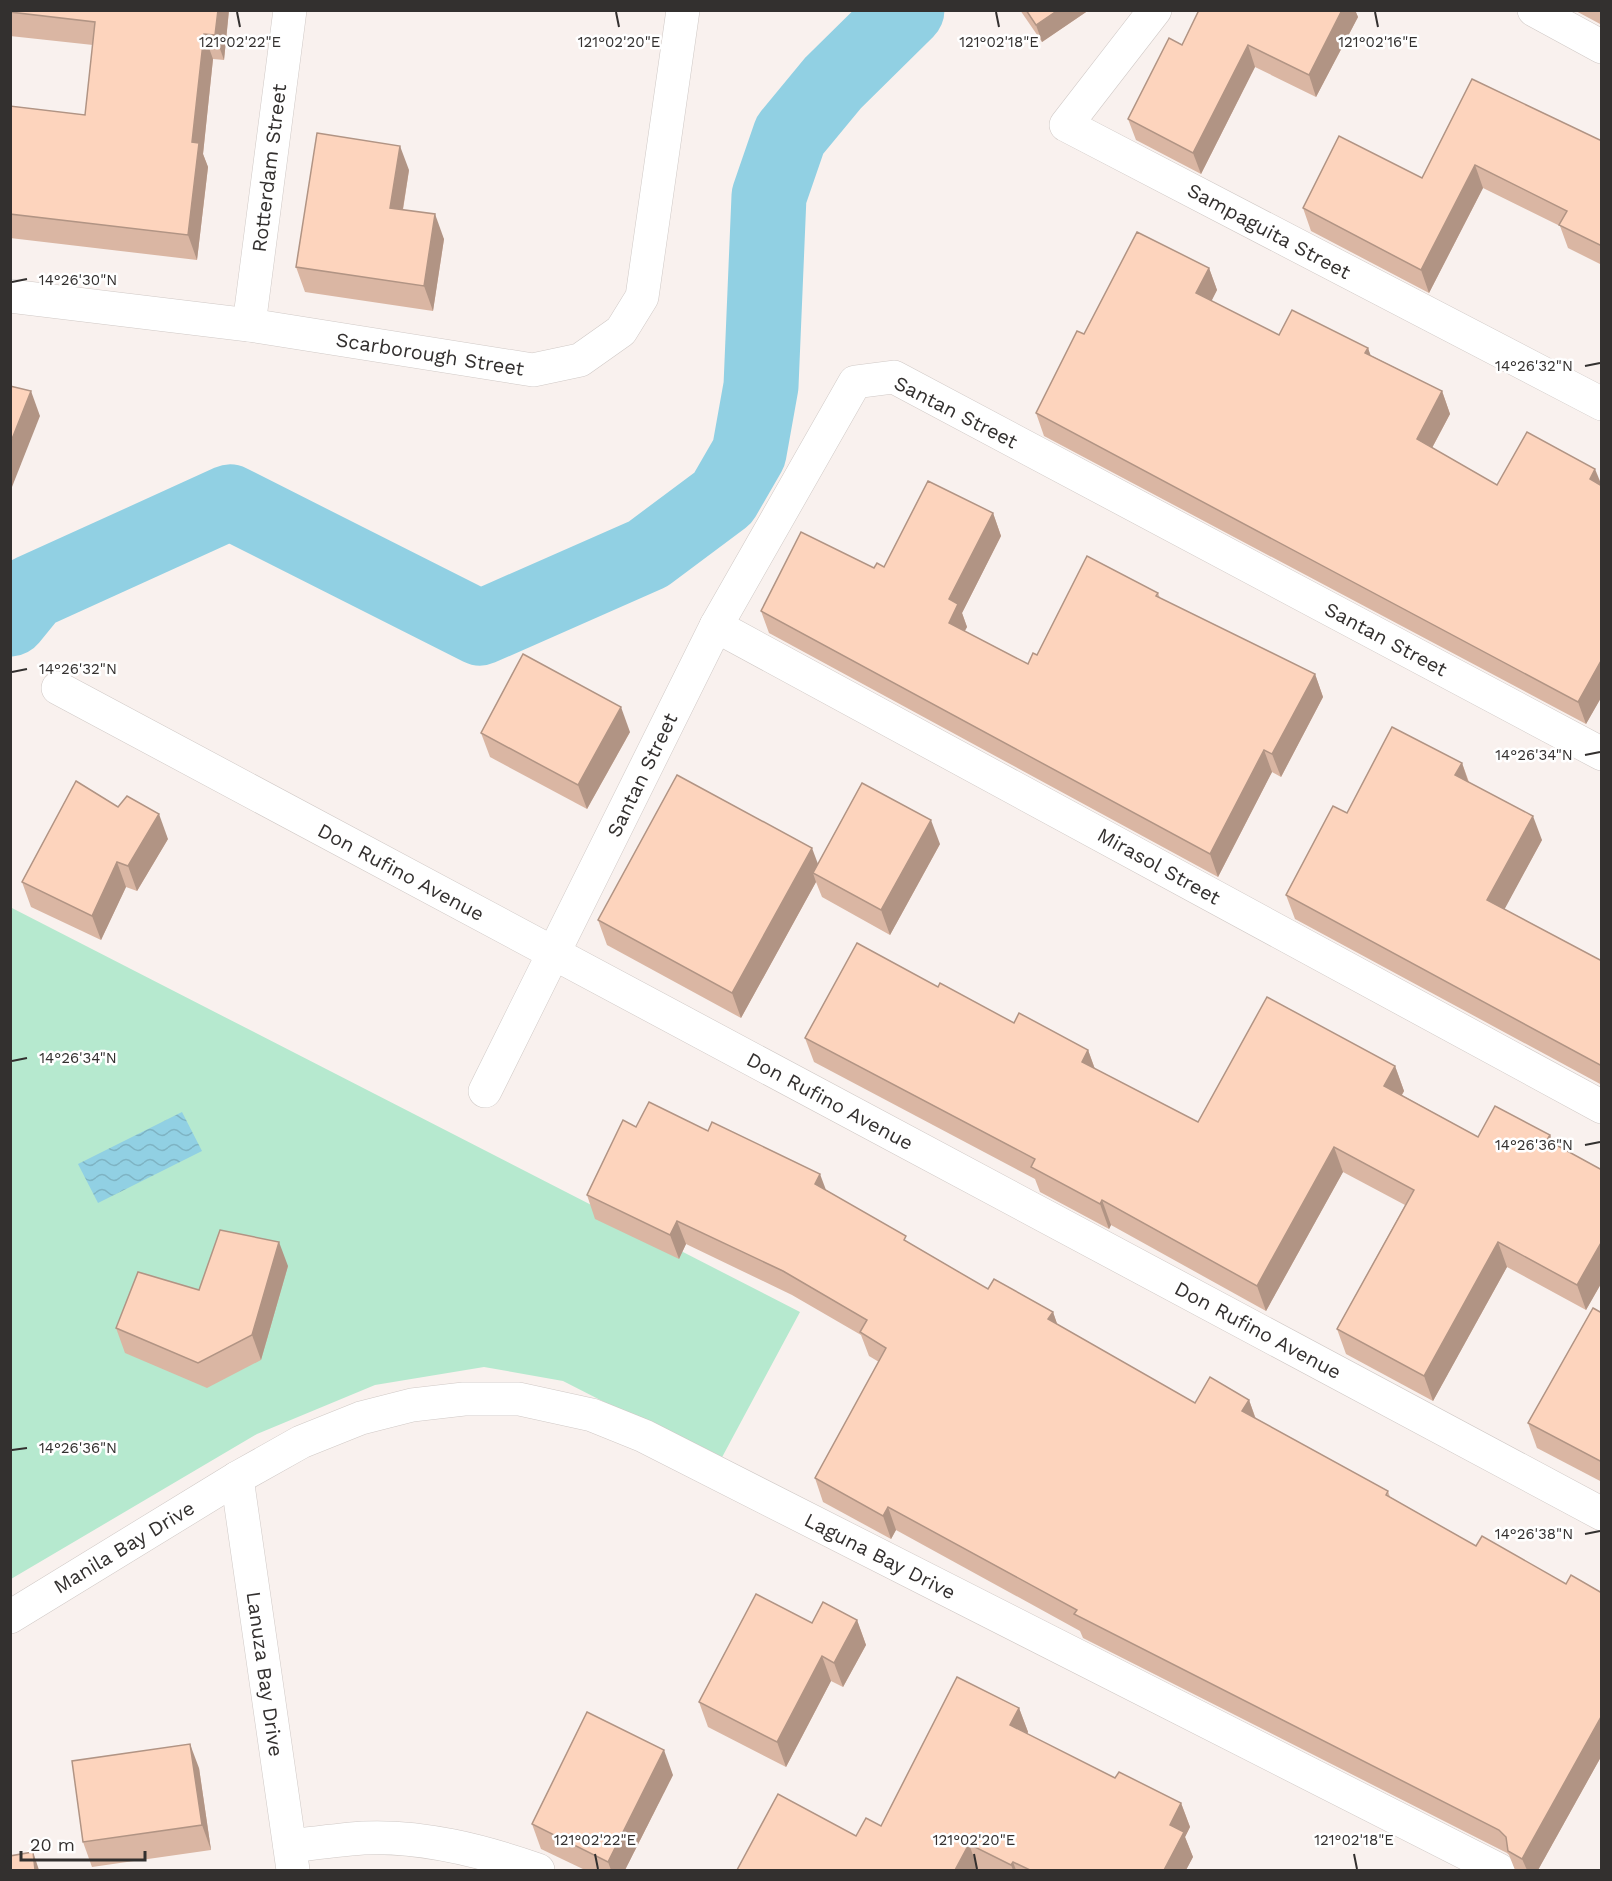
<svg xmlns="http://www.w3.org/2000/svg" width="1612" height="1881" viewBox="0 0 1612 1881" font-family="'Work Sans',sans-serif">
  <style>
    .green { fill: #b6e9cf }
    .water { fill: url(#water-waves) }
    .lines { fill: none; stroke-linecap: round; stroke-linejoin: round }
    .river { stroke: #91d0e3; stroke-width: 75 }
    .minor-casing { stroke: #d0c9c6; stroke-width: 34 }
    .minor { stroke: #fff; stroke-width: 33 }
    .wall { fill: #dab6a3 }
    .shaded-wall { fill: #b19484 }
    .building { fill: #fdd4bd; stroke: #b19484; stroke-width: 1.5 }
    .ticks { fill: none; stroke: #33302f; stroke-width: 2 }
    .labels { text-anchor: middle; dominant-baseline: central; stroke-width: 5; stroke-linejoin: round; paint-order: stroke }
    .street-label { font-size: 20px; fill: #33302f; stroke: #fff }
    .ticks-label { font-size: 15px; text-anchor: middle; fill: #33302f; stroke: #fff; stroke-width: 5; stroke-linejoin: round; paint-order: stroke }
  </style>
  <defs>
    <pattern id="water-waves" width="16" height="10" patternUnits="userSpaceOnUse" patternTransform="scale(1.5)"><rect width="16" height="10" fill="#91d0e3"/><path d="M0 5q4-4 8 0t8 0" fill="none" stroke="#7eb3c3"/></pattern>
  </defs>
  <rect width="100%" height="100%" fill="#f9f1ee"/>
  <path class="green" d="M10 907 800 1312 720 1461 563 1381 484 1367 375 1385 257 1434 11 1579Z"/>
  <path class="water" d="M182 1112 202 1151 98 1203 78 1164Z"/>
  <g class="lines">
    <path class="river" d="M10 619 32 592 230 502 480 628 648 554 723 498 749 453 761 386 769 196 790 135 833 83 907 10"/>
    <g class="minor-casing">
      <g id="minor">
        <path d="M1155 10 1066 125 1602 404"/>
        <path d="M1534 10 1602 47"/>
        <path d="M10 296 249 325 533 370 580 360 621 331 642 297 683 10"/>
        <path d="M249 325 290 10"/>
        <path d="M716 626 1602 1107"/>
        <path d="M58 688 1602 1514"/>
        <path d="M485 1091 716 626 855 382 894 377 1602 754"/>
        <path d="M237 1478 293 1870"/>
        <path d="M10 1617 237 1478 301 1442 361 1418 412 1405 464 1399H519L592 1415 644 1436 1499 1870"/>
        <path d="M290 1846C315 1843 339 1840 363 1838 422 1835 483 1851 538 1870"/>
      </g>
    </g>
    <use href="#minor" class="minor"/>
  </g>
  <g class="wall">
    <path d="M10 10H229L224 60 213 59 203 154 208 167 197 260 10 238V106L85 115 93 45 10 36Z"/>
    <path d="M1020 10H1089L1042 42Z"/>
    <path d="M1199 10H1355L1358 17 1316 97 1255 67 1201 174 1136 140 1128 119 1182 45Z"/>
    <path d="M1574 10H1602V25Z"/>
    <path d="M1472 79 1602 141V265L1568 248 1560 226 1483 188 1429 293 1311 231 1303 208 1422 178Z"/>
    <path d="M409 170 403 210 444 239 433 311 305 292 296 267Z"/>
    <path d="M1209 268 1217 290 1211 301 1279 335 1368 348 1370 355 1442 391 1450 414 1432 448 1497 485 1602 486V696L1586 724 1044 436 1036 413 1084 334Z"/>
    <path d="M993 513 1001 536 962 613 967 627 964 631 1028 664 1037 655 1158 593 1160 598 1315 674 1323 697 1281 777 1272 772 1218 877 769 633 761 611 884 567Z"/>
    <path d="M630 732 587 809 490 757 481 733Z"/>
    <path d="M1462 763 1469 782 1542 840 1504 909 1602 961V1085L1295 919 1286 895 1347 813Z"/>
    <path d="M168 839 137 891 126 887 101 940 31 907 22 882Z"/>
    <path d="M940 844 890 935 822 897 816 882 741 1018 607 945 598 920 818 864Z"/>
    <path d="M938 987 1014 1023 1088 1050 1095 1069 1198 1122 1395 1066 1404 1091 1402 1095 1478 1137 1550 1135 1553 1143 1602 1170V1282L1586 1310 1507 1267 1433 1401 1346 1354 1337 1329 1405 1205 1343 1172 1266 1311 1111 1225 1109 1229 1040 1192 1035 1179 814 1062 805 1038Z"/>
    <path d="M636 1127 708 1131 826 1190 909 1243 988 1289 1053 1312 1057 1324 1195 1403 1249 1400 1256 1419 1388 1491 1390 1497 1476 1546 1566 1584 1602 1593V1755L1538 1870H1515L1509 1855 1507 1853 1083 1638 1080 1631 896 1530 891 1539 823 1502 815 1478 879 1362 869 1356 861 1335 792 1295 686 1244 679 1259 595 1219 587 1195Z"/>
    <path d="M288 1266 261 1360 207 1388 125 1353 116 1328 199 1290Z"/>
    <path d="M1602 1313V1482L1537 1448 1528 1423Z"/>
    <path d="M857 1620 866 1645 843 1687 831 1681 786 1767 708 1727 699 1702 812 1623Z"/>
    <path d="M1019 1708 1028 1732 1027 1734 1115 1778 1181 1803 1190 1827 1185 1837 1193 1857 1186 1870H981L856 1836 881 1826Z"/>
    <path d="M199 1768 211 1850 92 1867 83 1842Z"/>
    <path d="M673 1775 625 1870H585L541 1849 532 1824Z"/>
  </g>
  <g class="shaded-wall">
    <path d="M218 10H229L224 60 215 35Z"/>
    <path d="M1058 10H1089L1042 42 1036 25Z"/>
    <path d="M1342 10H1355L1358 17 1316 97 1309 75Z"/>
    <path d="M204 34 213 59 203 154 208 167 197 260 188 235 192 142Z"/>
    <path d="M1248 45 1255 67 1201 174 1193 153Z"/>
    <path d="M400 146 409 170 399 233 390 208Z"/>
    <path d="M1475 165 1483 188 1429 293 1421 270Z"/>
    <path d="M435 214 444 239 433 311 424 286Z"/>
    <path d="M1209 268 1217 290 1204 316 1196 293Z"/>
    <path d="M1368 348 1376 370 1365 353Z"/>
    <path d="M31 391 40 416 10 492V444Z"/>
    <path d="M1442 391 1450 414 1425 461 1417 439Z"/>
    <path d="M1595 469 1602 486 1590 479Z"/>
    <path d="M993 513 1001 536 962 613 967 627 957 646 949 623V599Z"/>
    <path d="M1602 659V696L1586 724 1578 702Z"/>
    <path d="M1315 674 1323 697 1281 777 1272 754Z"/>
    <path d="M621 707 630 732 587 809 578 785Z"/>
    <path d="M1264 750 1272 772 1218 877 1210 854Z"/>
    <path d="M1462 763 1470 787 1455 775Z"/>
    <path d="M159 814 168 839 137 891 128 866Z"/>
    <path d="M1533 816 1542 840 1496 925 1487 900Z"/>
    <path d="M931 820 940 844 890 935 881 910Z"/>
    <path d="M812 848 821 872 813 873 816 882 741 1018 732 993Z"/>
    <path d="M117 862 126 887 101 940 92 916Z"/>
    <path d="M1088 1050 1097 1075 1082 1062Z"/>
    <path d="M1395 1066 1404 1091 1393 1110 1384 1086Z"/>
    <path d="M1550 1135 1559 1159 1547 1140Z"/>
    <path d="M1334 1147 1343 1172 1266 1311 1257 1286Z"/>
    <path d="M820 1174 829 1198 815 1184Z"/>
    <path d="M1102 1200 1111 1225 1109 1229 1100 1204Z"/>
    <path d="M677 1221 686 1244 679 1259 670 1235Z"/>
    <path d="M1602 1241V1282L1586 1310 1577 1285Z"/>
    <path d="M279 1242 288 1266 261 1360 252 1335Z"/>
    <path d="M1498 1242 1507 1267 1433 1401 1424 1376Z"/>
    <path d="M1053 1312 1061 1335 1048 1319Z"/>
    <path d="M1249 1400 1257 1423 1242 1411Z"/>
    <path d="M888 1507 896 1530 891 1539 883 1516Z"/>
    <path d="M857 1620 866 1645 843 1687 834 1663Z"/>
    <path d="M822 1656 831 1681 786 1767 777 1742Z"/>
    <path d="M1019 1708 1028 1732 1019 1750 1010 1725Z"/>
    <path d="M1601 1717 1602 1720V1755L1538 1870H1527L1522 1859Z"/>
    <path d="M190 1744 199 1768 211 1850 202 1825Z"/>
    <path d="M664 1750 673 1775 625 1870H611L608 1862Z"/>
    <path d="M1181 1803 1190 1827 1185 1837 1193 1857 1186 1870H1164L1170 1825Z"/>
    <path d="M969 1844 978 1869 977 1870H955Z"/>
    <path d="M33 1852 39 1870H35Z"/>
    <path d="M1013 1862 1016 1870H1013L1011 1865Z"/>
  </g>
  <g class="building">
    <path d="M10 10H218L215 35 204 34 192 142 199 143 188 235 10 214V106L85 115 95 22 10 12Z"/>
    <path d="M1026 10H1058L1036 25Z"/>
    <path d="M1199 10H1342L1309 75 1248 45 1193 153 1128 119 1169 38 1182 45Z"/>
    <path d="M1472 79 1602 141V246L1559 225 1567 211 1475 165 1421 270 1303 208 1339 136 1422 178Z"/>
    <path d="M317 133 400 146 390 208 435 214 424 286 296 267Z"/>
    <path d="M1137 232 1209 268 1196 293 1279 335 1292 310 1368 348 1365 353 1442 391 1417 439 1497 485 1527 432 1595 469 1590 479 1602 486V659L1578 702 1036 413 1077 331 1084 334Z"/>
    <path d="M10 386 31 391 10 444Z"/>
    <path d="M928 481 993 513 949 599 958 604 949 623 1028 664 1033 653 1037 655 1087 556 1158 593 1156 596 1315 674 1272 754 1264 750 1210 854 761 611 801 532 874 568 877 563 884 567Z"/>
    <path d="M523 654 621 707 578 785 481 733Z"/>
    <path d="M1392 727 1462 763 1455 775 1533 816 1487 900 1602 961V1066L1286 895 1333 806 1347 813Z"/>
    <path d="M677 775 812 848 732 993 598 920Z"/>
    <path d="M76 781 118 807 127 796 159 814 128 866 117 862 92 916 22 882Z"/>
    <path d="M862 783 931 820 881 910 813 873Z"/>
    <path d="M857 943 938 987 940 983 1014 1023 1019 1013 1088 1050 1082 1062 1198 1122 1267 997 1395 1066 1384 1086 1478 1137 1495 1106 1550 1135 1547 1140 1602 1170V1241L1577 1285 1498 1242 1424 1376 1337 1329 1414 1190 1334 1147 1257 1286 1102 1200 1100 1204 1031 1167 1035 1159 805 1038Z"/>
    <path d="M649 1102 708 1131 712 1122 820 1174 815 1184 906 1236 904 1240 988 1289 994 1279 1053 1312 1048 1319 1195 1403 1210 1377 1249 1400 1242 1411 1388 1491 1386 1495 1476 1546 1482 1536 1566 1584 1571 1575 1602 1593V1718L1601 1717 1522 1859 1508 1851 1506 1837 1499 1830 1074 1614 1077 1610 888 1507 883 1516 815 1478 886 1348 860 1332 867 1320 783 1271 677 1221 670 1235 587 1195 623 1120 636 1127Z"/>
    <path d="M220 1230 279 1242 252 1335 198 1363 116 1328 138 1272 199 1290Z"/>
    <path d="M1593 1308 1602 1313V1462L1528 1423Z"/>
    <path d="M756 1594 812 1623 823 1602 857 1620 834 1663 822 1656 777 1742 699 1702Z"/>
    <path d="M957 1677 1019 1708 1010 1725 1115 1778 1119 1772 1181 1803 1170 1825 1184 1832 1164 1870H1030L1013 1862 1011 1865 969 1844 955 1870H737L778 1794 856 1836 866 1818 881 1826Z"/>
    <path d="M587 1712 664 1750 608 1862 532 1824Z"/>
    <path d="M190 1744 202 1825 83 1842 72 1761Z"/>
    <path d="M33 1852 35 1870H10V1856Z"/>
  </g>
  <path class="ticks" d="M237 12 240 27M616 12 619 27M996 12 999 27M1375 12 1378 27M12 282 27 279M1585 366 1600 363M12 672 27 669M1585 755 1600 752M12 1061 27 1058M1585 1145 1600 1142M12 1450 27 1448M1585 1534 1600 1531M595 1854 598 1869M974 1854 977 1869M1354 1854 1357 1869"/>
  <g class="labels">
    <g class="street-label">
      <text transform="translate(269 168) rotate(-83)">Rotterdam Street</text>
      <text transform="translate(1269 231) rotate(28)">Sampaguita Street</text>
      <text transform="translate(430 354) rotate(9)">Scarborough Street</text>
      <text transform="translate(956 412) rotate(27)">Santan Street</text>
      <text transform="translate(1386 639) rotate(28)">Santan Street</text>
      <text transform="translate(642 775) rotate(-64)">Santan Street</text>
      <text transform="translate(1159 866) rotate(29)">Mirasol Street</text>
      <text transform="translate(401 872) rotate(28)">Don Rufino Avenue</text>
      <text transform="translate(830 1101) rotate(28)">Don Rufino Avenue</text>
      <text transform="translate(1258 1330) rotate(28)">Don Rufino Avenue</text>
      <text transform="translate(124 1547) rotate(-31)">Manila Bay Drive</text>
      <text transform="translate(880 1556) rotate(27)">Laguna Bay Drive</text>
      <text transform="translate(265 1674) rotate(82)">Lanuza Bay Drive</text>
    </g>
  </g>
  <g class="ticks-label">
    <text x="240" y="47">121°02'22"E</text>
    <text x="619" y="47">121°02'20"E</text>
    <text x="999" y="47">121°02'18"E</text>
    <text x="1378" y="47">121°02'16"E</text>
    <text x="78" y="285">14°26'30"N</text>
    <text x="1534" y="371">14°26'32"N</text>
    <text x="78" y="674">14°26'32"N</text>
    <text x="1534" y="760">14°26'34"N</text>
    <text x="78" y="1063">14°26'34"N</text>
    <text x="1534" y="1150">14°26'36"N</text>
    <text x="78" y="1453">14°26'36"N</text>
    <text x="1534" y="1539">14°26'38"N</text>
    <text x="595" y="1845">121°02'22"E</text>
    <text x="974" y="1845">121°02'20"E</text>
    <text x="1354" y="1845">121°02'18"E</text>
  </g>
  <rect width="1612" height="1881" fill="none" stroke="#33302f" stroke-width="24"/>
  <path d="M21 1851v9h124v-9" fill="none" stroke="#33302f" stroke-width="3"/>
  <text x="30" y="1851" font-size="18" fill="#33302f" stroke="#ffffff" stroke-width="4.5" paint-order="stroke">20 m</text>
</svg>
